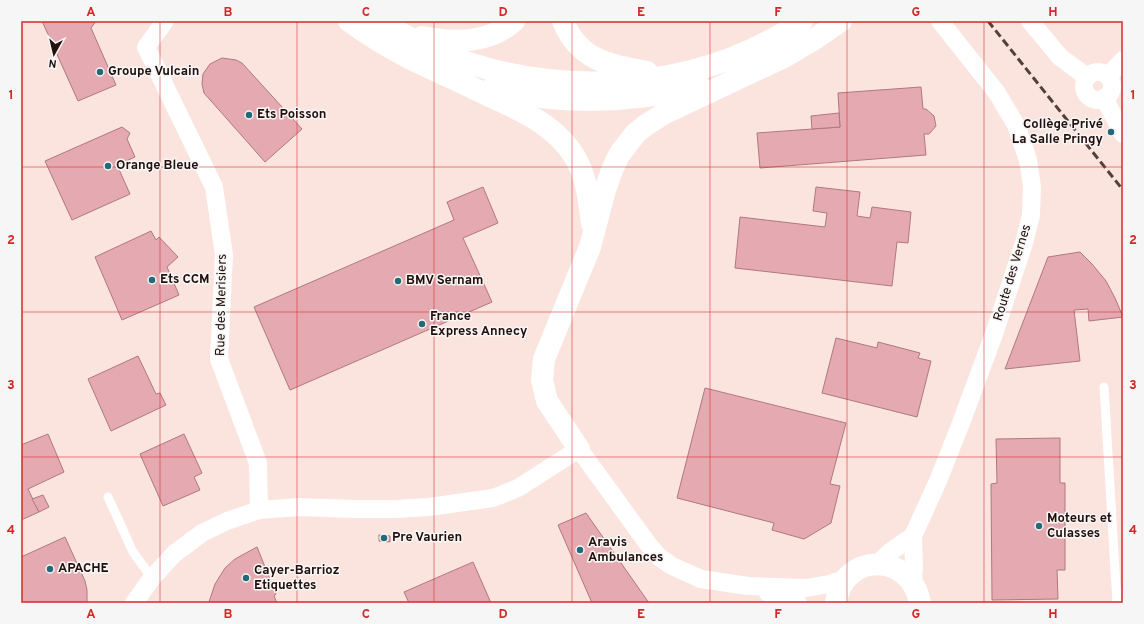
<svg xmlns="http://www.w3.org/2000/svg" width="1144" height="624" viewBox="0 0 1144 624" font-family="Overpass,sans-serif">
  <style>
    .building { fill: #e5aab1; stroke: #b0787f }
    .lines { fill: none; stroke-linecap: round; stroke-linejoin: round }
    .service { stroke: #fff; stroke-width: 9 }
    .minor { stroke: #fff; stroke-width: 18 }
    .tertiary { stroke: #fff; stroke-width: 22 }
    .trunk { stroke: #fff; stroke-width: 22 }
    .rail { stroke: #54403b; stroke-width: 3; stroke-dasharray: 8 4; stroke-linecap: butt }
    .grid { fill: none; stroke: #d62828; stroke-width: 1; stroke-opacity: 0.55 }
    .poi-dot { fill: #226a76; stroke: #f6f6f6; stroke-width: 1.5 }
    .labels { text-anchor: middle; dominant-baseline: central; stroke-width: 3; stroke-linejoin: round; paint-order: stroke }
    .poi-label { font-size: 13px; font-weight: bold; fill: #230f0b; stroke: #f6f6f6; text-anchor: start }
    .street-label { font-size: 13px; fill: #230f0b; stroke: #f6f6f6 }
    .neatline { fill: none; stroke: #d62828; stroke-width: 1.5 }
    .grid-label { font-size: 13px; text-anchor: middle; font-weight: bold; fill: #d62828 }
  </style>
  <rect width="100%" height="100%" fill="#fbe3de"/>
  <g class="building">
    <path d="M42 21H96L91 28 116 85 78 101Z"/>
    <path d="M222 58 236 60 242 63 302 129 265 162 204 93 202 84 203 74 210 64Z"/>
    <path d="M921 87 923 109H926L934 116 936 126 929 134H924L926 155 760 168 757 133 840 127 838 93Z"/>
    <path d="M839 113 840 127 812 129 811 116Z"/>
    <path d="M122 127 130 133 127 139 135 157 117 165 130 194 72 220 45 161Z"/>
    <path d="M483 187 498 223 463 238 492 302 290 390 254 307 454 220 447 202Z"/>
    <path d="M816 187 860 192 857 216 870 218 872 207 911 212 908 243 897 242 892 286 735 268 740 217 825 227 827 213 813 211Z"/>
    <path d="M151 231 156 240 159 237 178 257 167 267 179 295 122 320 95 257Z"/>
    <path d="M1080 252 1092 264 1106 281 1115 298 1123 317 1089 321 1088 309 1074 310 1080 361 1005 369 1048 257Z"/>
    <path d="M836 338 877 348 878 342 920 353 918 358 931 361 917 417 822 393Z"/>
    <path d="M138 356 156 394 160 393 166 405 111 431 88 379Z"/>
    <path d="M705 388 846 423 830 484 840 486 831 523 804 539 772 530 774 523 677 498Z"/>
    <path d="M48 434 64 472 28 489 39 512 21 520V445Z"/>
    <path d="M184 434 202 473 194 477 200 490 163 506 140 454Z"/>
    <path d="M1060 438V483H1065V570H1057L1058 599 992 600 991 484 997 483 996 439Z"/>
    <path d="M43 495 49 507 39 512 32 499Z"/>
    <path d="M586 513 649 603H592L558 525Z"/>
    <path d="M379 535 390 536V542L379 541Z"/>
    <path d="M65 537 85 581 87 590V603H21V557Z"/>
    <path d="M257 547 276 594 274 596 277 603H207L209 602 215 584 225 568 235 559Z"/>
    <path d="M473 562 491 603H409L404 592Z"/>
  </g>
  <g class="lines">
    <g class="service">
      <path d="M1104 387 1117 603"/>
      <path d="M108 497 133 552 152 578"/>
    </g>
    <g class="minor">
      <path d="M165 21 146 47 214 187 224 255 219 359 258 463 259 510"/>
      <path d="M1030 21 1060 57 1087 77"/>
      <circle cx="1098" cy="86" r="14"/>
      <path d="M1108 76 1123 60"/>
      <path d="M1104 98 1123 134"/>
      <path d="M877 564 890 552 913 536"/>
      <path d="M913 583 914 567 913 536 938 481 961 423 994 334 1024 243 1031 215 1032 187 1028 160 1016 125 997 93 940 21"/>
      <path d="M768 593 798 603"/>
      <path d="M134 603 152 578 174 554 202 533 227 521 259 510 299 507 354 509H395L429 507 493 498 518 488 579 449 648 544 659 557 672 566 701 579 748 586 806 588 829 584 846 579"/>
    </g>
    <path class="tertiary" d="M836 603C842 552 911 551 920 603"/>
    <g class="trunk">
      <path d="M349 21C368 35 388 47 409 58 434 70 459 81 483 93 518 109 556 124 576 159 587 179 589 201 592 223"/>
      <path d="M380 21C399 32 419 44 439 52 542 95 672 94 771 40 782 35 792 28 802 21"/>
      <path d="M563 21C579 61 610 65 647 72"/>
      <path d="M422 37C453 43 489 44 514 21"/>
      <path d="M492 88C560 105 631 103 699 86"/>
      <path d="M579 449 547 401 542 380 544 359 590 247 605 190 612 170 619 155 635 134 646 125 665 113 784 57 816 38 841 21"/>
    </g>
    <path class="rail" d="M988 21 1123 190"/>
  </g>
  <path class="grid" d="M160 21V603M297 21V603M434 21V603M572 21V603M710 21V603M847 21V603M984 21V603M21 167H1123M21 312H1123M21 457H1123"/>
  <g class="poi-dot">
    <circle cx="100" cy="72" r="4"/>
    <circle cx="249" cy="115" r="4"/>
    <circle cx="1111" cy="132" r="4"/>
    <circle cx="108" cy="166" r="4"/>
    <circle cx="152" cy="280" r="4"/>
    <circle cx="398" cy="281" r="4"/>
    <circle cx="422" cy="324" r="4"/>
    <circle cx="1039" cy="526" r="4"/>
    <circle cx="384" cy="538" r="4"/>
    <circle cx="580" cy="550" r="4"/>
    <circle cx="50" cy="569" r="4"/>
    <circle cx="246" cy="578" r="4"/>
  </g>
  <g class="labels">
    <g class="poi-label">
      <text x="108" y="72">Groupe Vulcain</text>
      <text x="257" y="115">Ets Poisson</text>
      <text x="1103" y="125" text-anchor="end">Collège Privé<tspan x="1103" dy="15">La Salle Pringy</tspan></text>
      <text x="116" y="166">Orange Bleue</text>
      <text x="160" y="280">Ets CCM</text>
      <text x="406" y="281">BMV Sernam</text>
      <text x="430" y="317">France<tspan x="430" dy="15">Express Annecy</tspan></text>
      <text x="1047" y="519">Moteurs et<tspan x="1047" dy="15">Culasses</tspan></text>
      <text x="392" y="538">Pre Vaurien</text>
      <text x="588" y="543">Aravis<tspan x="588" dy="15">Ambulances</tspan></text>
      <text x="58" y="569">APACHE</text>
      <text x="254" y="571">Cayer-Barrioz<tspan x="254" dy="15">Etiquettes</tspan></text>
    </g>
    <g class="street-label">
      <text transform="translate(1013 273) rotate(-73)">Route des Vernes</text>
      <text transform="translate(222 305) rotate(-89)">Rue des Merisiers</text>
    </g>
  </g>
  <rect width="1144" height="624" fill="none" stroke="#f6f6f6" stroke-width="44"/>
  <g transform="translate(54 54) rotate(188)" stroke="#f6f6f6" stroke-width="3" paint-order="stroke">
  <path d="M0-3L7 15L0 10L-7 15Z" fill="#230f0b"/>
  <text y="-6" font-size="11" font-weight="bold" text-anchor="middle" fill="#230f0b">N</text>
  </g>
  <rect x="22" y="22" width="1100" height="580" class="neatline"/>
  <g class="grid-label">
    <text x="91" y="16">A</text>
    <text x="228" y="16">B</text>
    <text x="366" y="16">C</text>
    <text x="503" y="16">D</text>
    <text x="641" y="16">E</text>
    <text x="778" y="16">F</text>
    <text x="916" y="16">G</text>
    <text x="1053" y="16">H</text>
    <text x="11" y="99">1</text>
    <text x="1133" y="99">1</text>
    <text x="11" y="244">2</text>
    <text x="1133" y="244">2</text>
    <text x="11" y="389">3</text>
    <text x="1133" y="389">3</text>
    <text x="11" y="534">4</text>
    <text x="1133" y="534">4</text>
    <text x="91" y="618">A</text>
    <text x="228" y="618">B</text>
    <text x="366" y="618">C</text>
    <text x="503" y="618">D</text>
    <text x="641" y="618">E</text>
    <text x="778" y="618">F</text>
    <text x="916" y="618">G</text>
    <text x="1053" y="618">H</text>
  </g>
</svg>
